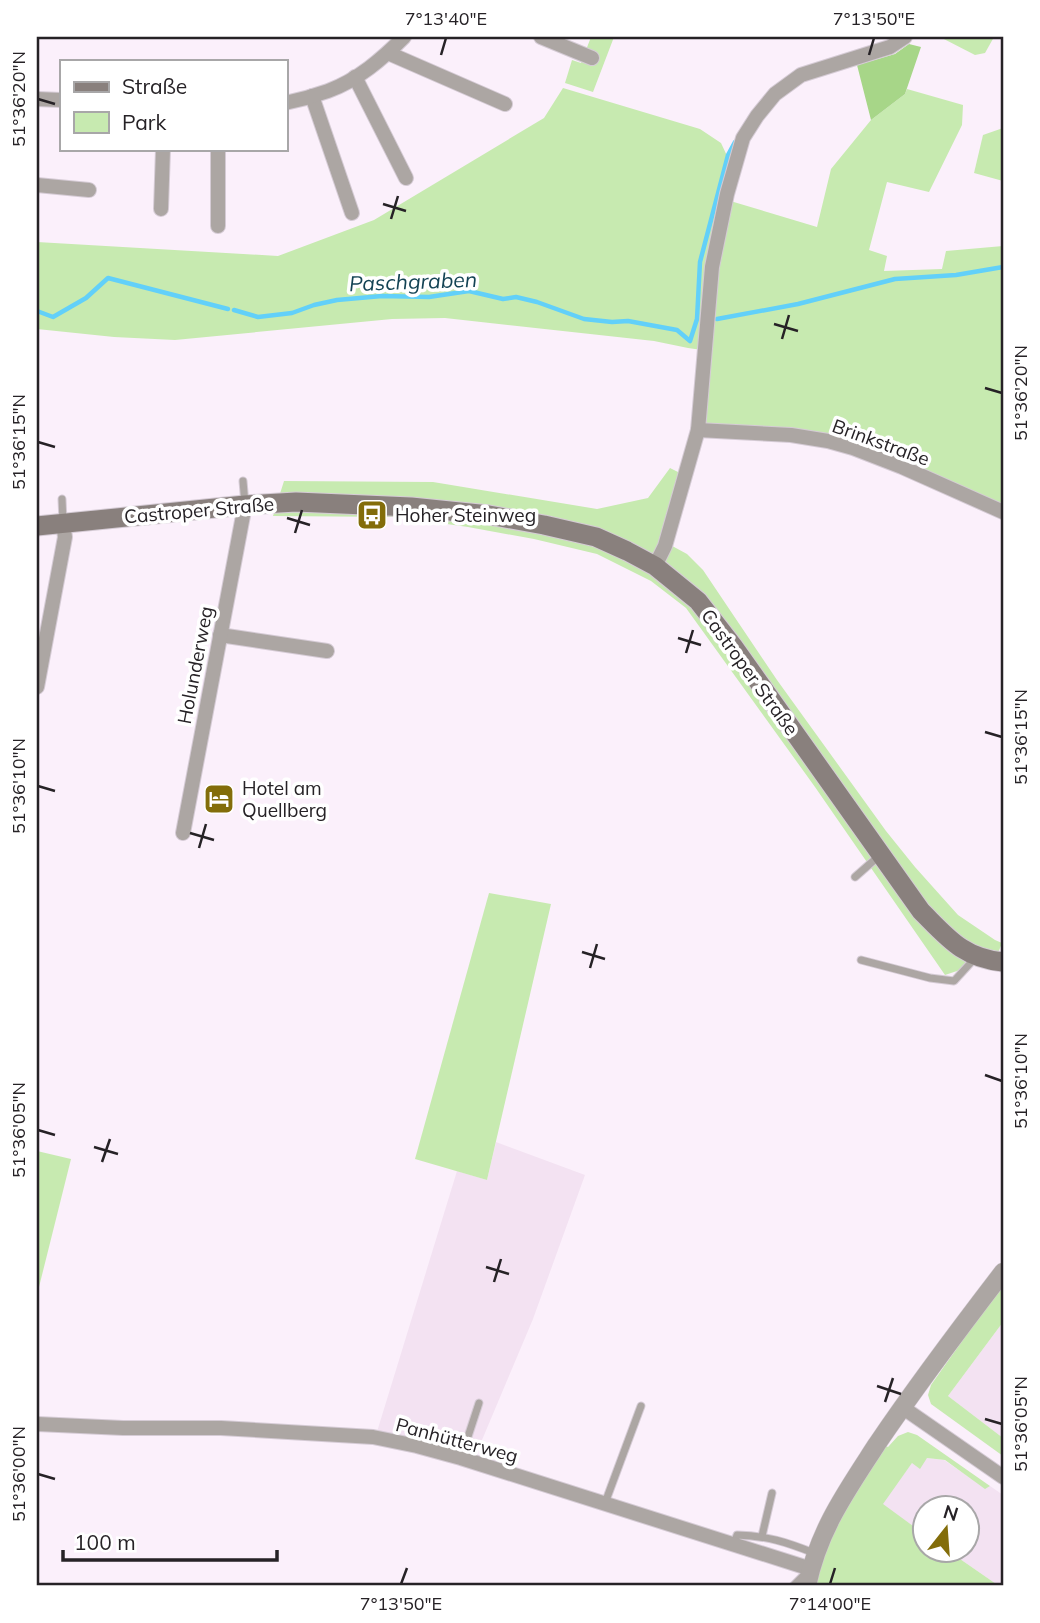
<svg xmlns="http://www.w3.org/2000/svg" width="1040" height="1623" viewBox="0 0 1040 1623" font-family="Mulish,sans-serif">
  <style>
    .built { fill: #f3e2f2 }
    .green { fill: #c7eab0 }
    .forest { fill: #a7d688 }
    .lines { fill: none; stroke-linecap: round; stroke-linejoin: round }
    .stream { stroke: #62d0f9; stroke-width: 4.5 }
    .service-casing { stroke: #d5cbd5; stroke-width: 9 }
    .minor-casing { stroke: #d5cbd5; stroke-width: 16 }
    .tertiary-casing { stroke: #d5cbd5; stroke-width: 19 }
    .secondary-casing { stroke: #d5cbd5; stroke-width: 21 }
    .service { stroke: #aca6a3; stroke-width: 7 }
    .minor { stroke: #aca6a3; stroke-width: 14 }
    .tertiary { stroke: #aca6a3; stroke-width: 18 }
    .secondary { stroke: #89807d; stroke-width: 19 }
    .ticks { fill: none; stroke: #262226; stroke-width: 2.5 }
    .labels { text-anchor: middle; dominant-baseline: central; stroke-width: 7; stroke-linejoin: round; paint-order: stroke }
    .street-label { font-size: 19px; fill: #262226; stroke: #fff }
    .poi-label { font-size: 19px; fill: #262226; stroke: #fff; text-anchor: start }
    .water-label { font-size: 21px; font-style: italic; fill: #134354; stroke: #fff }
    .neatline { fill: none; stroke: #262226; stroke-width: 2.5 }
    .ticks-label { font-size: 18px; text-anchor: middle; fill: #262226 }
  </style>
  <rect width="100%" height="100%" fill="#fbf0fb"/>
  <g class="built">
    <path d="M496 1142 585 1175 533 1319 474 1459 376 1435 457 1171 487 1180Z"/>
    <path d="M1003 1322V1438L948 1396Z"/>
    <path d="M927 1458 944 1460 985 1488 990 1486 1003 1495V1586H999L947 1550H967V1508H925L924 1534 882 1504 912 1463Z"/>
  </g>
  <g class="green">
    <path d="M591 37H614L593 92 565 83 572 60 581 63Z"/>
    <path d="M940 37H994L985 53 975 55Z"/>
    <path d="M563 88 700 129 721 143 729 160 702 350 688 348 654 341 445 318 392 319 175 340 114 337 37 329V242L278 256 374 220 544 118Z"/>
    <path d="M907 89 963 105 962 125 929 192 887 182 869 250 887 256 884 271 942 269 946 251 1003 246V506L855 445 699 429 703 375 727 200 817 227 831 169 871 120 905 94Z"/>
    <path d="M1003 128V181L974 173 983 135Z"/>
    <path d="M670 468 684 475 663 541 687 554 703 570 777 680 886 831 915 867 958 915 995 940 1002 943 996 958 945 975 815 787 686 608 651 581 597 554 534 539 468 527 397 517 273 516 284 481 433 482 597 509 648 498Z"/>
    <path d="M489 893 551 904 487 1180 415 1159Z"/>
    <path d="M37 1151 71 1159 37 1295Z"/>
    <path d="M1003 1283V1322L948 1396 1003 1438V1456L931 1404 928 1395 931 1385Z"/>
    <path d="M908 1432 917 1435 990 1486 985 1489 945 1460 927 1458 920 1469 912 1463 883 1504 924 1534 925 1550H947L999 1586H815L828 1540 884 1445 888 1447 898 1436Z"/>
  </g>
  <path class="forest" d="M909 44 921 47 905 94 871 120 857 65 895 54Z"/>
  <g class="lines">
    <g class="stream">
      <path d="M234 310 258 317 292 313 314 305 337 300 382 296 429 297 469 291 503 299 516 297 537 302 584 319 612 322 628 321 677 330 690 341 697 319 700 262 728 155 735 142"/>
      <path d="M37 311 53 317 86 298 108 278 228 309"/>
      <path d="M717 319 798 304 895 279 956 275 1003 267"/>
    </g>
    <g class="service-casing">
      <g id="service">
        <path d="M243 481 245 504"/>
        <path d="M62 499 63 522"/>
        <path d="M855 877 880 855"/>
        <path d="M861 960 930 978 954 981 976 957"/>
        <path d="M461 1458 479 1403"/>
        <path d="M605 1503 641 1406"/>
        <path d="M762 1536 772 1493"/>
        <path d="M734 1544 737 1535C768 1536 786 1542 814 1553"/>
        <path d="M793 1586 805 1574"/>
      </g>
    </g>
    <g class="minor-casing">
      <g id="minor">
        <path d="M541 37 592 58"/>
        <path d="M388 53 505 104"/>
        <path d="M355 77 406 178"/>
        <path d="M312 96 352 213"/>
        <path d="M37 99 61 100"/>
        <path d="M285 103C300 100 314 96 328 91 358 80 382 59 404 37"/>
        <path d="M218 149V226"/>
        <path d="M37 185 89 190"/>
        <path d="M161 209 163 149"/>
        <path d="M698 430 791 435 828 441 853 448 902 467 1003 512"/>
        <path d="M655 566 665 546 698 430 712 267 727 194 743 138 757 116 775 94 801 75 890 47 905 37"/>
        <path d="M220 635 327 651"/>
        <path d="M37 687 65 537 63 523"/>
        <path d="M183 833 245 505"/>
        <path d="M902 1407 1003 1477"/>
        <path d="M37 1424 123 1428H221L373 1437 417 1446 461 1458 811 1569"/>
      </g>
    </g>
    <g class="tertiary-casing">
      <path id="tertiary" d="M807 1586C819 1529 846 1492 877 1444 917 1385 960 1328 1003 1272"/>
    </g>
    <g class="secondary-casing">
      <path id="secondary" d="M37 526 245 505 296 502 411 507 489 515 544 525 596 537 627 551 655 566 698 601 733 646 921 911C948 938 963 958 1003 962"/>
    </g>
    <use href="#service" class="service"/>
    <use href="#minor" class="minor"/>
    <use href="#tertiary" class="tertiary"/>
    <use href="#secondary" class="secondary"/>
  </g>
  <path class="ticks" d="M441 55 446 38M869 55 874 38M38 99 55 104M383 204 406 211M391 219 398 196M774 324 798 331M782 339 789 315M985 388 1002 393M38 442 55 447M287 518 310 525M295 533 302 510M678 638 701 645M686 653 693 630M985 732 1002 737M38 786 55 791M190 833 214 840M199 848 206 824M582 952 605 959M590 968 597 944M985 1075 1002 1081M38 1130 55 1135M94 1147 118 1154M102 1162 110 1139M486 1267 509 1274M494 1282 501 1259M877 1386 901 1394M885 1402 893 1378M985 1419 1002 1424M38 1474 55 1479M401 1584 407 1568M830 1584 835 1568"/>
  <defs>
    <g id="bus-square" transform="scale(1.575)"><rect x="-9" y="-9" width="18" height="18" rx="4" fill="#836d0a" stroke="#fff"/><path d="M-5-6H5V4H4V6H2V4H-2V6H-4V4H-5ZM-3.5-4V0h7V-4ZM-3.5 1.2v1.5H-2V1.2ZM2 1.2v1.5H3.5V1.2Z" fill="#fff"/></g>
    <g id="hotel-square" transform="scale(1.575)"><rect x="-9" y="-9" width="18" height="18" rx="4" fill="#836d0a" stroke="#fff"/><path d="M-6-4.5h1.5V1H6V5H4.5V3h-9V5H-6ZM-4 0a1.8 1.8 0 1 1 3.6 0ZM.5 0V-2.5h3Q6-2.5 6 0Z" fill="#fff"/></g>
  </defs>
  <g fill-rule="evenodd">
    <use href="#bus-square" x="372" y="515"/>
    <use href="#hotel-square" x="219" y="799"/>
  </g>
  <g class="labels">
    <g class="street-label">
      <text transform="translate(881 442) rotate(20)">Brinkstraße</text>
      <text transform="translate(199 510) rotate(-5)">Castroper Straße</text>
      <text transform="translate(195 665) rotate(-79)">Holunderweg</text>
      <text transform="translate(750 672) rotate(54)">Castroper Straße</text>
      <text transform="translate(457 1440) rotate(15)">Panhütterweg</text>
    </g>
    <g class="poi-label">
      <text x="395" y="515">Hoher Steinweg</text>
      <text x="242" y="788">Hotel am<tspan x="242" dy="22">Quellberg</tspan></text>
    </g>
    <g class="water-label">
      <text transform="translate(413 281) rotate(-2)">Paschgraben</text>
    </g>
  </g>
  <rect width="1040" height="1623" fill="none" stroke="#ffffff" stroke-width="77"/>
  <rect x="60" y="60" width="228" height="91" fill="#ffffff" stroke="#a8a7a8" stroke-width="2"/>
  <rect x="74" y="82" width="35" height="10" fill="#89807d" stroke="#a8a7a8" stroke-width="2"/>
  <text x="122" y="94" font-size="21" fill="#262226">Straße</text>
  <rect x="74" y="112" width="35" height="21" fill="#c7eab0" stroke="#a8a7a8" stroke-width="2"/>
  <text x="122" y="130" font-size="21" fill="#262226">Park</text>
  <g transform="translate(946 1529) rotate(17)"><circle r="33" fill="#ffffff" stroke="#a8a7a8" stroke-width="2"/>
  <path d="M0-5L12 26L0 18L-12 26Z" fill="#836d0a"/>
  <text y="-10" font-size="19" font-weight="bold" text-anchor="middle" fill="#262226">N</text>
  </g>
  <path d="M63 1550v10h214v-10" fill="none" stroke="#262226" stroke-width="3.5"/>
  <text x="74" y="1550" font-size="21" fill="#262226" stroke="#ffffff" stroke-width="5" paint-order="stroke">100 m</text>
  <rect x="38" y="38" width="964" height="1546" class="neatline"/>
  <g class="ticks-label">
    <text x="446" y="25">7°13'40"E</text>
    <text x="874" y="25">7°13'50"E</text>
    <text transform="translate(19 99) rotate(-90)" y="6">51°36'20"N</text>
    <text transform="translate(1021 393) rotate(-90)" y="6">51°36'20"N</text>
    <text transform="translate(19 442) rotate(-90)" y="6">51°36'15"N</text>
    <text transform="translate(1021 737) rotate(-90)" y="6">51°36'15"N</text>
    <text transform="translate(19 786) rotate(-90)" y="6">51°36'10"N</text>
    <text transform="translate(1021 1081) rotate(-90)" y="6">51°36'10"N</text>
    <text transform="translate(19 1130) rotate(-90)" y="6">51°36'05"N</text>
    <text transform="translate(1021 1424) rotate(-90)" y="6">51°36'05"N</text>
    <text transform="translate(19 1474) rotate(-90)" y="6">51°36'00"N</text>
    <text x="401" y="1610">7°13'50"E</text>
    <text x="830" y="1610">7°14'00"E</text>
  </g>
</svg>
